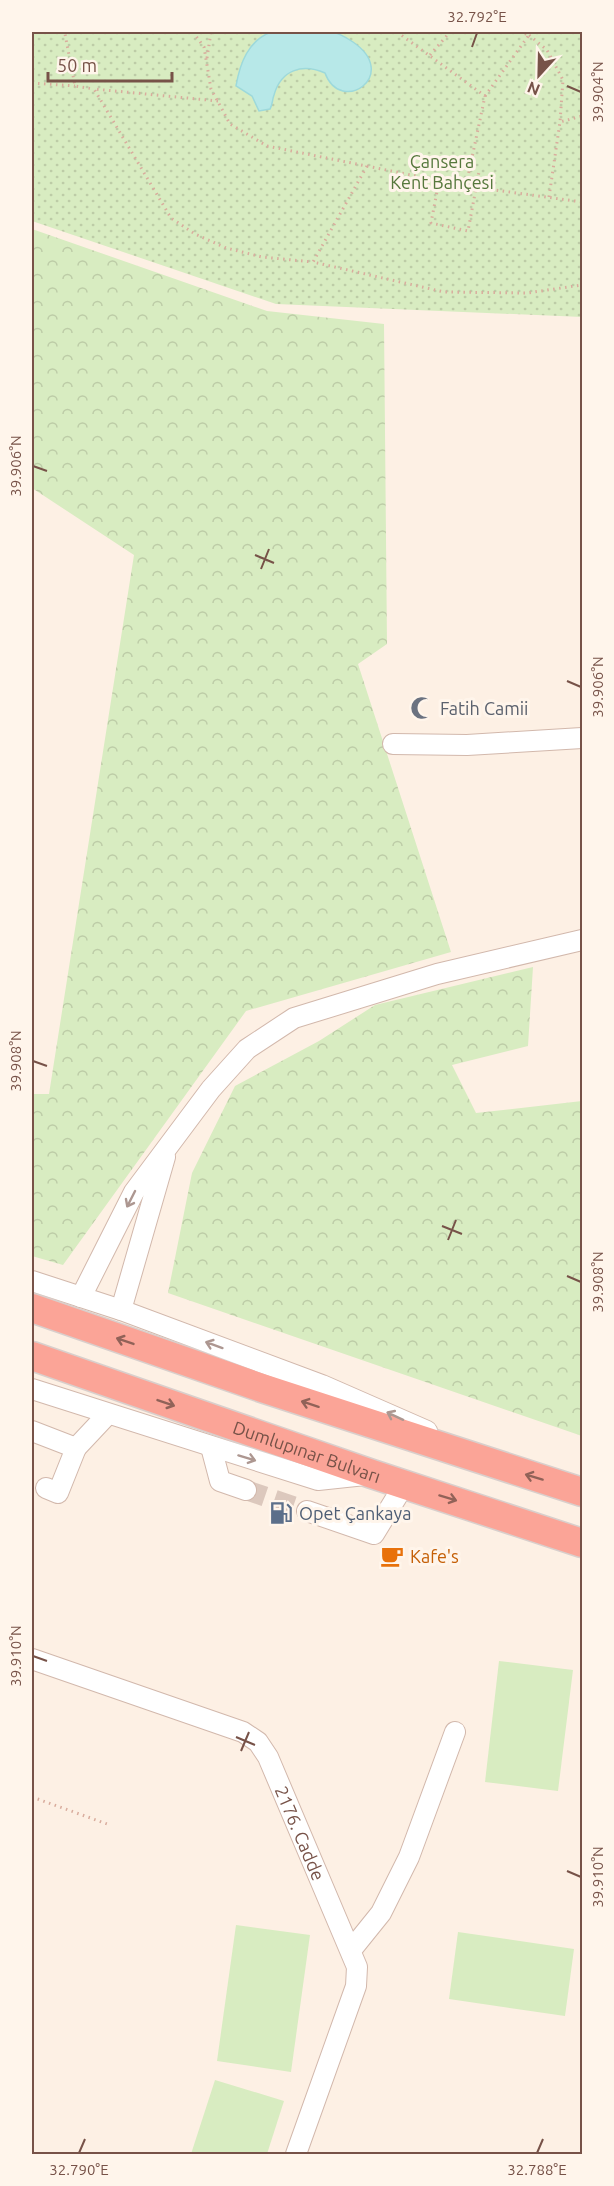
<svg xmlns="http://www.w3.org/2000/svg" width="614" height="2186" viewBox="0 0 614 2186" font-family="Ubuntu,sans-serif">
  <style>
    .green { fill: url(#green-dots) }
    .forest { fill: url(#forest-crowns) }
    .pitch { fill: #d8ecc1 }
    .water { fill: #b7e8e8; stroke: #9dd9db; stroke-width: 1.5 }
    .lines { fill: none; stroke-linecap: round; stroke-linejoin: round }
    .minor-tunnel { stroke: #dcc8bd; stroke-width: 20; stroke-dasharray: 20 10; stroke-linecap: butt }
    .minor-casing { stroke: #d2b8ac; stroke-width: 22 }
    .highway-casing { stroke: #d9cfcc; stroke-width: 31 }
    .path { stroke: #d9ac9d; stroke-width: 3; stroke-dasharray: 1.5 4.5; stroke-linecap: butt }
    .minor { stroke: #fff; stroke-width: 20 }
    .highway { stroke: #fba497; stroke-width: 28 }
    .oneway { stroke: #ad9791 }
    .oneway2 { stroke: #916258 }
    .ticks { fill: none; stroke: #775248; stroke-width: 2 }
    .labels { text-anchor: middle; dominant-baseline: central; stroke-width: 6; stroke-linejoin: round; paint-order: stroke }
    .park-label { font-size: 18px; fill: #56783c; stroke: #fff5eb }
    .worship-label { font-size: 18px; fill: #5b616d; stroke: #fff5eb; text-anchor: start }
    .street-label { font-size: 18px; fill: #775248; stroke: #fff5eb }
    .service-label { font-size: 18px; fill: #4e5e75; stroke: #fff5eb; text-anchor: start }
    .food-label { font-size: 18px; fill: #c56008; stroke: #fff5eb; text-anchor: start }
    .neatline { fill: none; stroke: #775248; stroke-width: 2 }
    .ticks-label { font-size: 15px; text-anchor: middle; fill: #775248 }
  </style>
  <defs>
    <pattern id="green-dots" width="8" height="8" patternUnits="userSpaceOnUse" patternTransform="scale(1.5)"><rect width="8" height="8" fill="#d8ecc1"/><path d="M2 2h.1M6 6h.1" fill="none" stroke="#bdcca7" stroke-width="1.8" stroke-linecap="round"/></pattern>
    <pattern id="forest-crowns" width="20" height="18" patternUnits="userSpaceOnUse" patternTransform="scale(1.5)"><rect width="20" height="18" fill="#d8ecc1"/><path d="M2 6a3 3 0 1 1 6 0M12 15a3 3 0 1 1 6 0" fill="none" stroke="#bdcca7"/></pattern>
  </defs>
  <rect width="100%" height="100%" fill="#fdf0e4"/>
  <path class="green" d="M32 32H582V317L276 304 32 221Z"/>
  <g class="forest">
    <path d="M32 229 267 311 384 324 387 644 358 664 451 952 246 1011 63 1265 32 1256V1099L34 1094H49L134 555 32 488Z"/>
    <path d="M533 967 528 1046 452 1065 476 1113 582 1101V1436L168 1293 192 1173 235 1086 319 1041 375 1005Z"/>
  </g>
  <g class="pitch">
    <path d="M499 1661 573 1670 558 1791 485 1782Z"/>
    <path d="M236 1925 310 1935 291 2072 217 2061Z"/>
    <path d="M458 1932 574 1949 565 2016 449 1999Z"/>
    <path d="M215 2080 284 2101 267 2154H191Z"/>
  </g>
  <path class="water" d="M271 32C290 31 313 28 332 32 339 33 347 38 353 42 401 75 341 116 325 73 302 63 281 70 274 95 272 100 273 104 270 109L259 111 252 96 236 86C240 63 248 41 271 32Z"/>
  <g class="lines">
    <path class="minor-tunnel" d="M246 1490 307 1511"/>
    <g class="minor-casing">
      <g id="minor">
        <path d="M393 744 467 745 582 738"/>
        <path d="M32 1281 121 1310 322 1385 427 1431"/>
        <path d="M81 1297 134 1192 211 1089 247 1049 294 1018 437 974 582 940"/>
        <path d="M121 1310 165 1157"/>
        <path d="M32 1389 318 1480 365 1475"/>
        <path d="M32 1431 76 1448 107 1415"/>
        <path d="M211 1447 220 1481 246 1490"/>
        <path d="M46 1488 58 1493 76 1448"/>
        <path d="M307 1511 374 1534 404 1485"/>
        <path id="s1" d="M32 1659 243 1732 258 1742 268 1757 357 1967 356 1986 296 2154"/>
        <path d="M352 1949 381 1913 409 1857 455 1732"/>
      </g>
    </g>
    <g class="highway-casing">
      <g id="highway">
        <path d="M32 1308 262 1388 582 1492"/>
        <path id="s2" d="M32 1356 372 1474 582 1543"/>
      </g>
    </g>
    <g class="path">
      <path d="M60 32 65 34 75 86 94 89"/>
      <path d="M193 32 204 47 211 89 230 124 267 146 466 186 582 202"/>
      <path d="M397 32 485 96 466 186"/>
      <path d="M534 32 529 35 547 50 563 80 560 122"/>
      <path d="M430 55 450 32"/>
      <path d="M207 58 211 32"/>
      <path d="M32 83 75 86"/>
      <path d="M485 96 529 35 521 32"/>
      <path d="M218 101 94 89 171 218 195 234 226 248 262 257 313 262"/>
      <path d="M367 166 313 262 444 292 527 293 582 285"/>
      <path d="M439 181 431 223 468 231 479 172"/>
      <path d="M549 197 560 122 582 116"/>
      <path d="M32 1797 110 1825"/>
    </g>
    <use href="#minor" class="minor"/>
    <use href="#highway" class="highway"/>
  </g>
  <defs><path id="oneway-shaft" d="M-6 0H5M1.5-3L5.5 0L1.5 3" fill="none" stroke-width="1.6" stroke-linecap="round" stroke-linejoin="round" transform="scale(1.5)"/></defs>
  <g class="oneway">
    <use href="#oneway-shaft" transform="translate(131 1199) rotate(117)"/>
    <use href="#oneway-shaft" transform="translate(214 1345) rotate(-160)"/>
    <use href="#oneway-shaft" transform="translate(395 1416) rotate(-155)"/>
    <use href="#oneway-shaft" transform="translate(247 1458) rotate(17)"/>
  </g>
  <g class="oneway2">
    <use href="#oneway-shaft" transform="translate(125 1341) rotate(-161)"/>
    <use href="#oneway-shaft" transform="translate(166 1403) rotate(19)"/>
    <use href="#oneway-shaft" transform="translate(310 1404) rotate(-162)"/>
    <use href="#oneway-shaft" transform="translate(534 1477) rotate(-163)"/>
    <use href="#oneway-shaft" transform="translate(448 1498) rotate(17)"/>
  </g>
  <path class="ticks" d="M472 47 477 33M567 86 581 92M33 466 47 471M255 555 274 563M261 569 269 549M567 681 581 687M33 1061 47 1066M442 1226 462 1234M448 1240 456 1220M567 1276 581 1282M33 1656 47 1661M236 1737 255 1745M241 1751 249 1732M567 1871 581 1877M79 2153 85 2139M537 2153 543 2139"/>
  <defs>
    <g id="mosque-bare" transform="scale(1.8)"><path d="M3.5-4.9A6 6 0 1 0 3.5 4.9A5 5 0 1 1 3.5-4.9Z" fill="#6b7280" stroke="#fff5eb" stroke-width="2.5" paint-order="stroke"/></g>
    <g id="fuel-bare" transform="scale(1.8)"><path d="M-5.5-6h7V0h2V4h1.3V-2.5L3-4.5l.8-.8L6-3V5H2.5V1h-1V6h-7ZM-4.2-4.7v3.2H.2V-4.7Z" fill="#5c6f8a" stroke="#fff5eb" stroke-width="2.5" paint-order="stroke"/></g>
    <g id="cafe-bare" transform="scale(1.8)"><path d="M-5.5-4.5H6V0H3Q3 3.5 0 3.5H-2.5Q-5.5 3.5-5.5 0ZM3-3.2v2h1.7v-2ZM-6 4.5H4V6H-6Z" fill="#e8710a" stroke="#fff5eb" stroke-width="2.5" paint-order="stroke"/></g>
  </defs>
  <g fill-rule="evenodd">
    <use href="#mosque-bare" x="422" y="708"/>
    <use href="#fuel-bare" x="281" y="1513"/>
    <use href="#cafe-bare" x="392" y="1556"/>
  </g>
  <g class="labels">
    <g class="park-label">
      <text x="442" y="161">Çansera<tspan x="442" dy="21">Kent Bahçesi</tspan></text>
    </g>
    <g class="worship-label">
      <text x="440" y="708">Fatih Camii</text>
    </g>
    <g class="street-label">
      <text stroke="none"><textPath href="#s2" startOffset="291">Dumlupınar Bulvarı</textPath></text>
      <text stroke="none"><textPath href="#s1" startOffset="342">2176. Cadde</textPath></text>
    </g>
    <g class="service-label">
      <text x="299" y="1513">Opet Çankaya</text>
    </g>
    <g class="food-label">
      <text x="410" y="1556">Kafe's</text>
    </g>
  </g>
  <rect width="614" height="2186" fill="none" stroke="#fff5eb" stroke-width="66"/>
  <g transform="translate(539 75) rotate(202)" stroke="#fff5eb" stroke-width="4.5" paint-order="stroke">
  <path d="M0-4.5L10 22L0 15L-10 22Z" fill="#775248"/>
  <text y="-9" font-size="16" font-weight="bold" text-anchor="middle" fill="#775248">N</text>
  </g>
  <path d="M48 72v9h124v-9" fill="none" stroke="#775248" stroke-width="3"/>
  <text x="57" y="72" font-size="18" fill="#775248" stroke="#fff5eb" stroke-width="4.5" paint-order="stroke">50 m</text>
  <rect x="33" y="33" width="548" height="2120" class="neatline"/>
  <g class="ticks-label">
    <text x="477" y="22">32.792°E</text>
    <text transform="translate(598 92) rotate(-90)" y="5">39.904°N</text>
    <text transform="translate(16 466) rotate(-90)" y="5">39.906°N</text>
    <text transform="translate(598 687) rotate(-90)" y="5">39.906°N</text>
    <text transform="translate(16 1061) rotate(-90)" y="5">39.908°N</text>
    <text transform="translate(598 1282) rotate(-90)" y="5">39.908°N</text>
    <text transform="translate(16 1656) rotate(-90)" y="5">39.910°N</text>
    <text transform="translate(598 1877) rotate(-90)" y="5">39.910°N</text>
    <text x="79" y="2175">32.790°E</text>
    <text x="537" y="2175">32.788°E</text>
  </g>
</svg>
